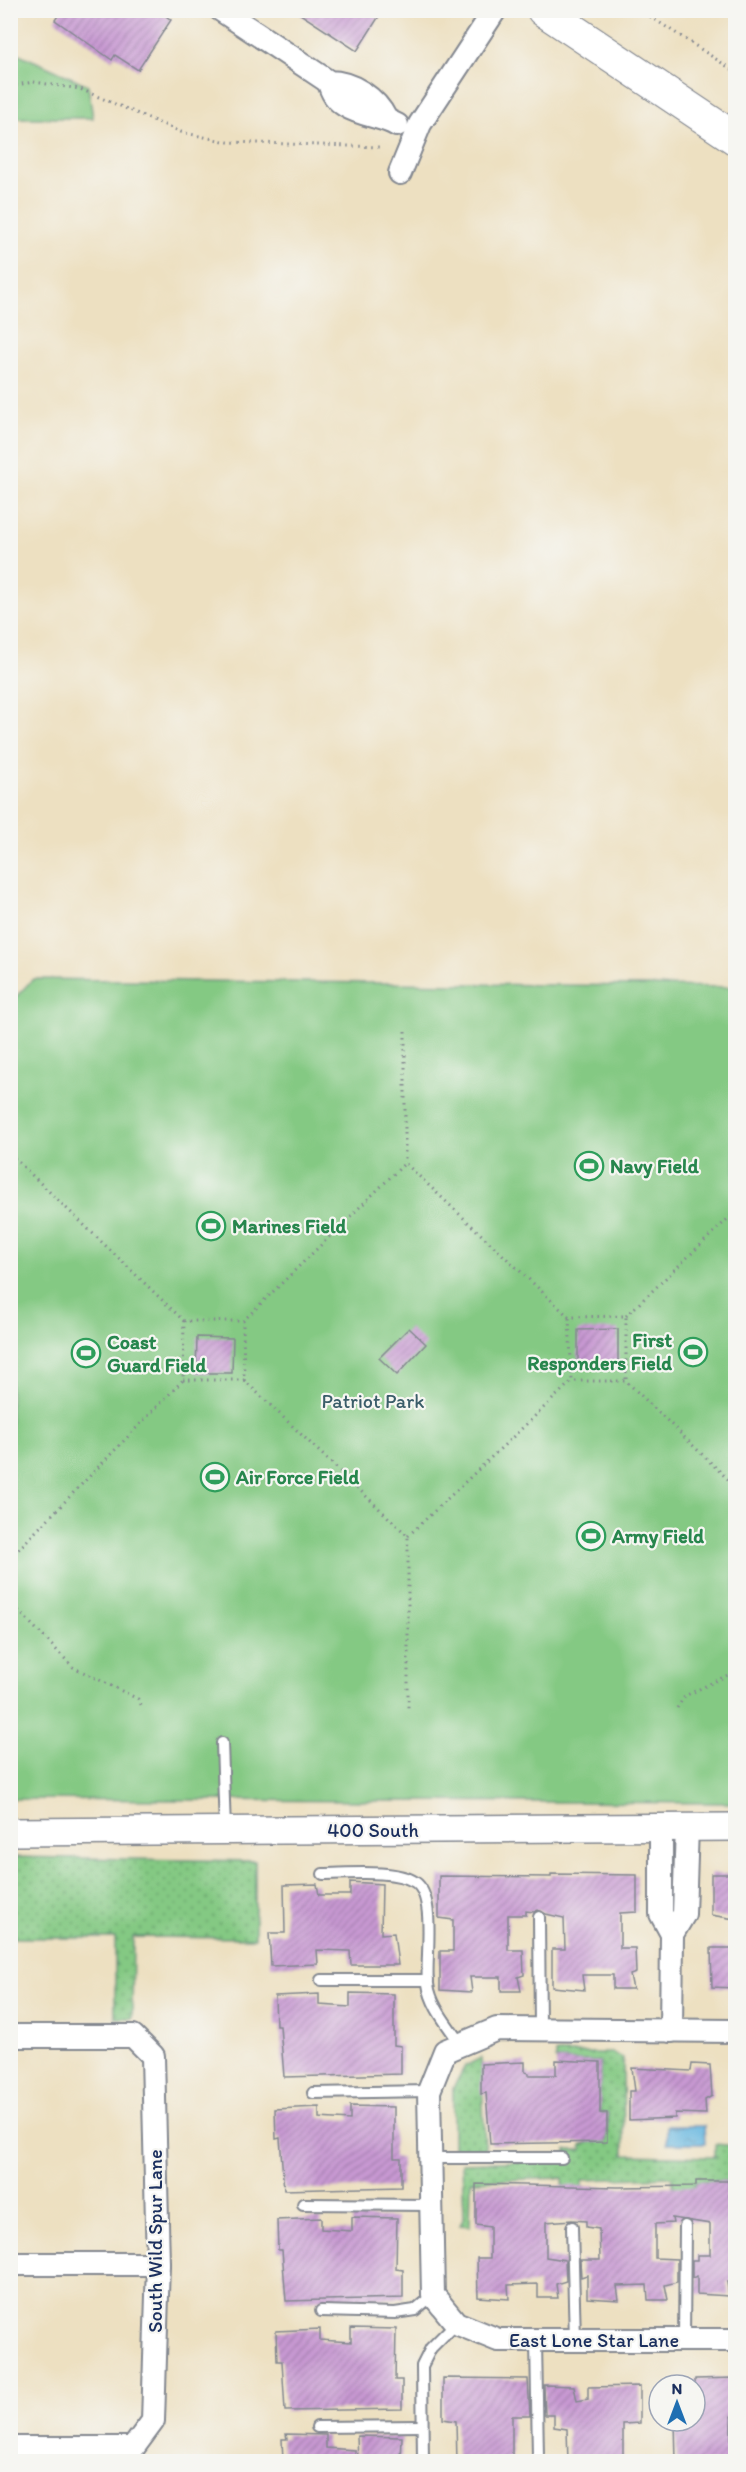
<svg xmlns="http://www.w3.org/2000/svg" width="746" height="2472" viewBox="0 0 746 2472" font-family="Itim,sans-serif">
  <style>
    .grass { fill: url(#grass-dots); stroke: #507c70; stroke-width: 1.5 }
    .park { fill: #84c983; stroke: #507c70; stroke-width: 1.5 }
    .water { fill: url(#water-ripples); stroke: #40729e; stroke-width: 1.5 }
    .building { fill: url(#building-hatch) }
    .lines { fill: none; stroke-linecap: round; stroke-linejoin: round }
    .service-casing { stroke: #848890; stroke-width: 14 }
    .minor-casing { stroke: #848890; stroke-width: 26 }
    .tertiary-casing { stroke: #848890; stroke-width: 30 }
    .secondary-casing { stroke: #848890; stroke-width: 34 }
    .path { stroke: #848890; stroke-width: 3; stroke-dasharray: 1.5 4.5; stroke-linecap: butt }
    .service { stroke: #fff; stroke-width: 10 }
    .minor { stroke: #fff; stroke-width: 22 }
    .tertiary { stroke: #fff; stroke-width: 27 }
    .secondary { stroke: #fff; stroke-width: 32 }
    .labels { text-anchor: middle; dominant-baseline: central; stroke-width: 4.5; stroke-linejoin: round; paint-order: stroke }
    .leisure-label { font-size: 20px; font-weight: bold; fill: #27864d; stroke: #f6f6f2; text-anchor: start }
    .park-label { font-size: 20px; fill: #3a5d69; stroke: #f6f6f2 }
    .street-label { font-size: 20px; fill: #1b2f5e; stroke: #f6f6f2 }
  </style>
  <defs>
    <pattern id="grass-dots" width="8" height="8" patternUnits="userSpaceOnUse" patternTransform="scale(1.5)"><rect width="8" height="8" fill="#84c983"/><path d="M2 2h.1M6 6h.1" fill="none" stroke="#6ba46e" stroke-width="1.8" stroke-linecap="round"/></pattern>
    <pattern id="water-ripples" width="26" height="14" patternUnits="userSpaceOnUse" patternTransform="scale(1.5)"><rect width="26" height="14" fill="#64b5df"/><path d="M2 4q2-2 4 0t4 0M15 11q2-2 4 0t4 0" fill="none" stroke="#5294b8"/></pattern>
    <pattern id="building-hatch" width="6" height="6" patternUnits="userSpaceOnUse" patternTransform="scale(1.5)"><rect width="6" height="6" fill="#c899d2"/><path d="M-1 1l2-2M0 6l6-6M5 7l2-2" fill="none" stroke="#a27dae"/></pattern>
  </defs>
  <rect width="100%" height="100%" fill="#f6f6f2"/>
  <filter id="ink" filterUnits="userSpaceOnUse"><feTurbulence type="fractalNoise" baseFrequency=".0167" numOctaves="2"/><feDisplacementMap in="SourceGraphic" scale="12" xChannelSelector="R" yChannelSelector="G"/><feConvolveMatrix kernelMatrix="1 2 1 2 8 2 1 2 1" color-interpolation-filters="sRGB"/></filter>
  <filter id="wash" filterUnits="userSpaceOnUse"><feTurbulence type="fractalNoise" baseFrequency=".008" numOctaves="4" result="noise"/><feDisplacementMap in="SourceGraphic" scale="24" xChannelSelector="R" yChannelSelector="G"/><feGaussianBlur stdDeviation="1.35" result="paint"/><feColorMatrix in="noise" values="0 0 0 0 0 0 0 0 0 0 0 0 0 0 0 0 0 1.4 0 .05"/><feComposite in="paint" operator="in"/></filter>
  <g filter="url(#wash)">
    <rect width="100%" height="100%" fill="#ede0c1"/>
    <g class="grass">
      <path d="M11 1857 255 1861V1938L133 1937 132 2018H115V1938H11Z"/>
      <path d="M556 2053H613L623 2058 624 2155 715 2157V2144L735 2146V2181H696L693 2205 676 2212 672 2177 583 2180 582 2214H565L563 2178 471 2181 470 2226 460 2225 464 2217 462 2163 565 2160 566 2150H581L582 2145 590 2142 607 2141 608 2113 600 2112V2062L556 2060Z"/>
      <path d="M481 2058 485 2149 453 2148V2088L465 2066Z"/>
    </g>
    <g class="park">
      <path d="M10 50 88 85 93 118H11Z"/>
      <path d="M33 979 735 987V1803L11 1799 10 1003Z"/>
    </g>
    <path class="water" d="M667 2126H704L705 2144H667Z"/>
    <g id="blocks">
      <g class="building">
        <path d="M62 10H158L171 20 138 70 115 55 112 60 55 20Z"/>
        <path d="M294 10H383L357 51Z"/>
        <path d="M409 1328 426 1344 397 1375 379 1358Z"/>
        <path d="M618 1329V1366H578V1330Z"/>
        <path d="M197 1337 233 1338 232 1373H196Z"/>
        <path d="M551 1874 637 1875V1912L620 1913V1948H635L636 1973 630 1975 633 1989H613V1975H582L584 1990 552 1987V1949H565L564 1918 546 1914 538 1910 534 1912 526 1911V1915H508V1950H523L524 1975 518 1977 521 1991H501V1977H470L472 1992 440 1990V1951H453V1920L439 1918V1876L551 1877Z"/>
        <path d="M711 1874H735V1919L711 1915Z"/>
        <path d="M350 1882 382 1884 381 1934 394 1933 398 1965H351L350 1951 317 1950 318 1964 271 1966 269 1933H285L284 1885 317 1884 319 1895H350Z"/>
        <path d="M711 1948H735V1988L712 1987Z"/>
        <path d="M350 1993 394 1994V2045L401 2046V2074L284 2077 280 2026H276L275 1996 319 1994V2005L350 2007Z"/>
        <path d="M556 2060 600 2062V2113H607V2142L490 2144 486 2093 481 2094V2064L525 2062V2072L529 2073V2075H556Z"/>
        <path d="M692 2064 710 2065 712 2096 705 2100 706 2114 675 2113V2118L629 2120V2091H635L632 2068 691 2071Z"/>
        <path d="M350 2106 394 2107V2158H401V2187L284 2190 280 2138 276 2139 275 2109 319 2107V2118L350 2120Z"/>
        <path d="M696 2181H728L729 2195H735V2282H727L729 2296 697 2294V2276L692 2278V2260H697V2255H710V2224L672 2218 673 2223 655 2224V2258L677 2259V2282L665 2285 668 2300H648L647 2285 617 2286 619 2300 587 2298V2275L581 2277 580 2260H600L599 2229 586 2227V2221L572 2220 546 2222V2257L565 2260 566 2281 556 2284 558 2298H538V2284L508 2285 509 2299 478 2297 477 2258H490V2227L476 2225V2184L618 2187 696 2186Z"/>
        <path d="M352 2217 397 2218 396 2269 403 2270V2298L286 2301 282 2250H278L277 2220 321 2218V2229L352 2231Z"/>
        <path d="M351 2328 396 2329 395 2380H402V2409L285 2411 282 2361H277L276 2331 320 2329V2340L351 2342Z"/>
        <path d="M443 2378 528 2379 530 2416H512V2462H457L456 2421 443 2419Z"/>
        <path d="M735 2378V2415L731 2416V2462H676L675 2421H695V2379Z"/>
        <path d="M544 2385 574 2386 577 2401 588 2399V2387L640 2386V2423L623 2424V2462H568L567 2429 554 2427V2415H545Z"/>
        <path d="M286 2434 326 2435V2448L355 2450V2462H283L282 2439H287Z"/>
        <path d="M357 2436 402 2437 401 2462H358Z"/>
      </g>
    </g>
  </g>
  <g filter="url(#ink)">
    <use href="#blocks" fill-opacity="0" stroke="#848890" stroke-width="1.5"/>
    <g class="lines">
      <g class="service-casing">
        <g id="service">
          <path d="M222 1743 225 1830"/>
          <path d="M323 1874C347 1874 395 1869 415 1882 437 1897 425 1959 428 1984 431 2007 449 2026 461 2045"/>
          <path d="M539 1917 540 2030"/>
          <path d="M321 1980H428"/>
          <path d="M313 2093 429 2091"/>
          <path d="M430 2158H562"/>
          <path d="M303 2204 431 2205"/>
          <path d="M572 2227 575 2340"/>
          <path d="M321 2311 395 2313 415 2310 433 2295"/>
          <path d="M536 2340 538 2457"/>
          <path d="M684 2340 685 2226"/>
          <path d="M317 2427 422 2426"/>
          <path d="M423 2462 422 2366 431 2348 456 2323"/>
        </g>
      </g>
      <g class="minor-casing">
        <g id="minor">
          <path d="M221 10 329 82C352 82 376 98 386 119"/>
          <path d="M329 82C336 116 375 112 397 125"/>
          <path d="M400 173 420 124 495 10"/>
          <path d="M661 1828V1914L672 1934 671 2031"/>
          <path d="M672 1934 684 1914 687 1827"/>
          <path d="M736 2031 497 2029 445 2051 429 2091 433 2295 456 2323 498 2340H736"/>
          <path d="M10 2036H133L153 2056 158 2264 153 2421 133 2448H10"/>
          <path d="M10 2264H158"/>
        </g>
      </g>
      <g class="tertiary-casing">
        <path id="tertiary" d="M10 1832 736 1827"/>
      </g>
      <g class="secondary-casing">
        <path id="secondary" d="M543 10 736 139"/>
      </g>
      <g class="path">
        <path d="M640 10 736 72"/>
        <path d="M10 86 34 82 80 89 181 132 228 142 381 147"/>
        <path d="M405 1031V1163"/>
        <path d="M10 1154 184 1321"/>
        <path d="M626 1316 736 1211"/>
        <path d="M569 1318 572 1381H626"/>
        <path d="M183 1380H244L243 1322"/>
        <path d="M244 1380 408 1536V1709"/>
        <path d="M408 1536 572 1381"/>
        <path d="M10 1558 183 1380 184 1321H243L405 1163 569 1317 626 1316V1381L736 1487"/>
        <path d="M10 1602 73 1667 138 1699 143 1708"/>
        <path d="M677 1708 685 1696 736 1671"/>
      </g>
      <use href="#service" class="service"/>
      <use href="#minor" class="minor"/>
      <use href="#tertiary" class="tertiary"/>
      <use href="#secondary" class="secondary"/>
    </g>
  </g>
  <defs>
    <g id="stadium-ring" transform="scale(1.5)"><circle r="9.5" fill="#f6f6f2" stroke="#2e9e5b" stroke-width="1.5"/><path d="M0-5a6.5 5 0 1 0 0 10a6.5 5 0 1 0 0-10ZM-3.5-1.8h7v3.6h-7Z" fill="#2e9e5b"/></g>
  </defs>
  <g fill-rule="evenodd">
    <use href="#stadium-ring" x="589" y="1166"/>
    <use href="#stadium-ring" x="211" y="1226"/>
    <use href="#stadium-ring" x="693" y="1352"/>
    <use href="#stadium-ring" x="86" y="1353"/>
    <use href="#stadium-ring" x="215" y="1477"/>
    <use href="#stadium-ring" x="591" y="1536"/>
  </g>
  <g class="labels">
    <g class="leisure-label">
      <text x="610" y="1166">Navy Field</text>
      <text x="232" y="1226">Marines Field</text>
      <text x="672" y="1340" text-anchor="end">First<tspan x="672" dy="23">Responders Field</tspan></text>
      <text x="107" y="1342">Coast<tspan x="107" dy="23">Guard Field</tspan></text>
      <text x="236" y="1477">Air Force Field</text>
      <text x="612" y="1536">Army Field</text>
    </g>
    <g class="park-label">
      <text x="373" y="1401">Patriot Park</text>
    </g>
    <g class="street-label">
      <text x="373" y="1830">400 South</text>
      <text transform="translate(155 2241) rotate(-90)">South Wild Spur Lane</text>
      <text x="594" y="2340">East Lone Star Lane</text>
    </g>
  </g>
  <rect width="746" height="2472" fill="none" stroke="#f6f6f2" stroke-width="36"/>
  <g transform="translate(677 2403)"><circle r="28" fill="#f6f6f2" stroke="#9ea6b7" stroke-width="1.5"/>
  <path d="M0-4.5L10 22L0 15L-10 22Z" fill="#1f6fb2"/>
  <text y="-9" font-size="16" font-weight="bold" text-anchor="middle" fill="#1b2f5e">N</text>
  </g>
</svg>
